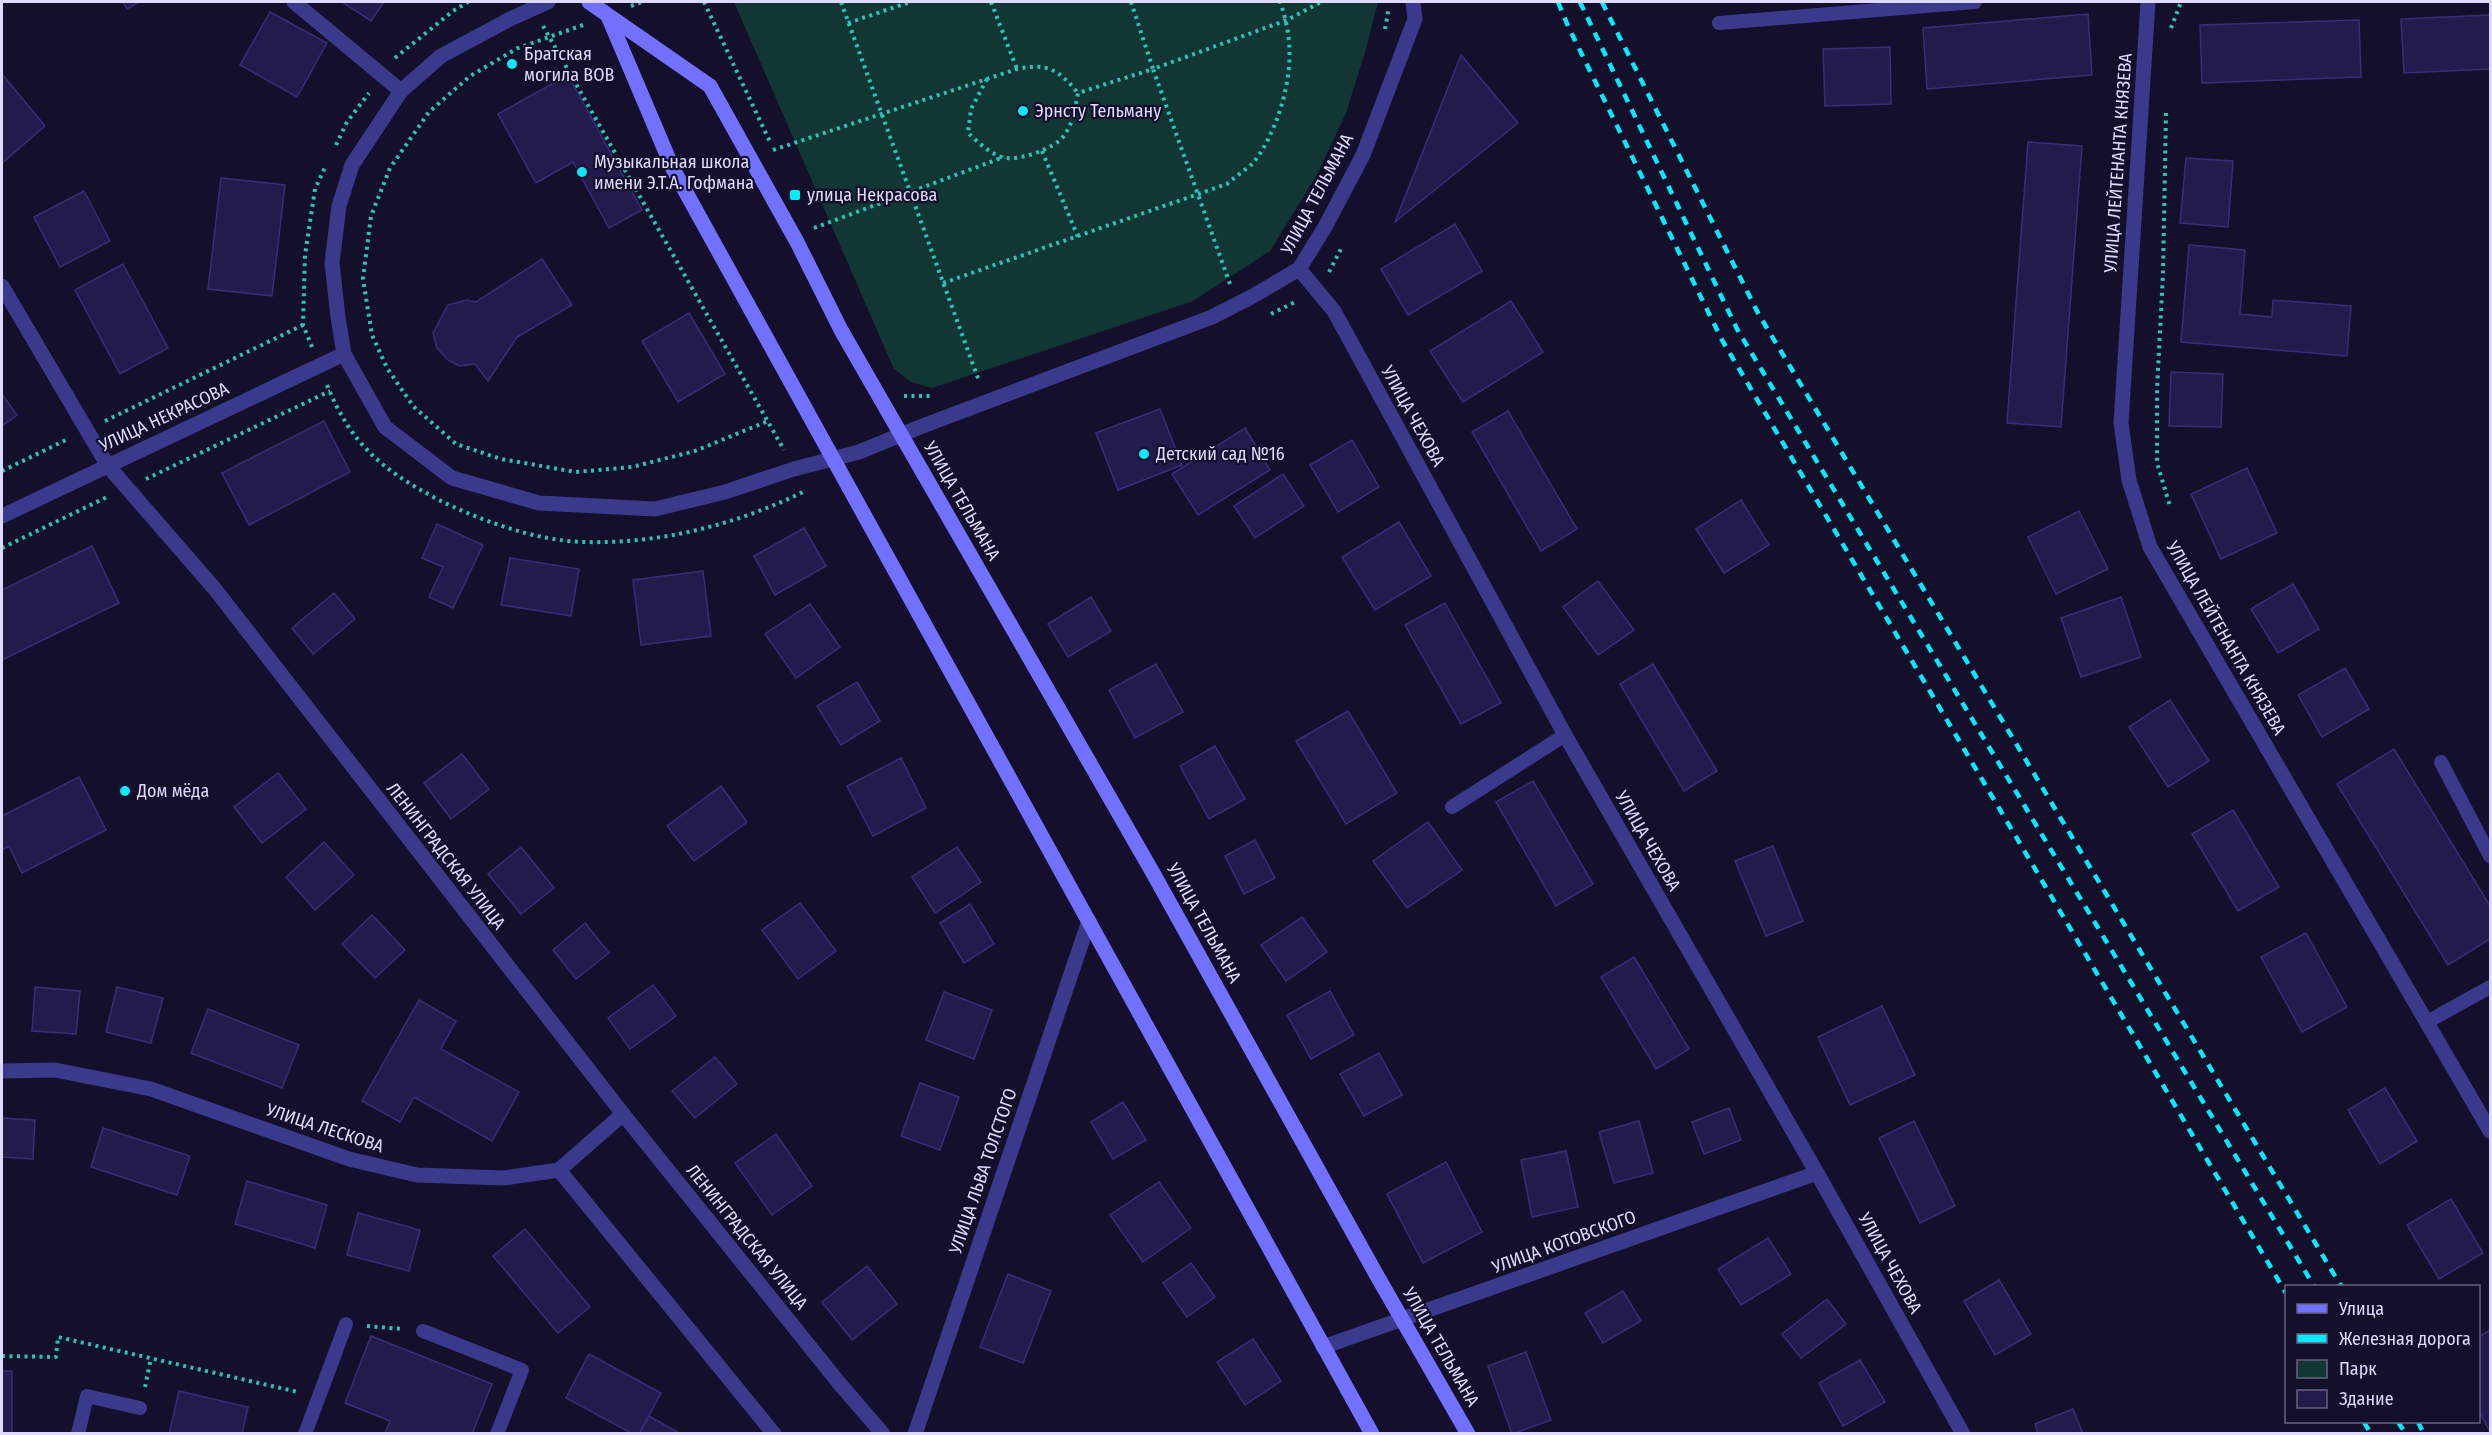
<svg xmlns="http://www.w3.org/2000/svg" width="2492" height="1435" viewBox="0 0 2492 1435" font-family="'Fira Sans Condensed',sans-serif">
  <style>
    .green { fill: #123634 }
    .building { fill: #241b4d; stroke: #3a2c7a; stroke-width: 1.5 }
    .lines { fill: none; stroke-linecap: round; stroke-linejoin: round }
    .path { stroke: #2ac3b7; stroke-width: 4; stroke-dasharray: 3 4.5; stroke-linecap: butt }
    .service { stroke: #3a398c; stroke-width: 14 }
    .minor { stroke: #3a398c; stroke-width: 15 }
    .tertiary { stroke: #3a398c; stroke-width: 15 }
    .secondary { stroke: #7271ff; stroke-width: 15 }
    .rail { stroke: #06eaff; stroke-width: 4.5; stroke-dasharray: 9 8; stroke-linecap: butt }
    .poi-dot { fill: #06eaff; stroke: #14102b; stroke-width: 2 }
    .labels { text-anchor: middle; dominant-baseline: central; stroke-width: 4.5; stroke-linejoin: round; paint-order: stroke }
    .poi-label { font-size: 18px; fill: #dedaff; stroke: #14102b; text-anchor: start }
    .street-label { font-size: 18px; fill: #dedaff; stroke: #14102b }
  </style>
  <rect width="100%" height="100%" fill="#14102b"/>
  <path class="green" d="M734 2H1378L1366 49 1346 113 1317 175 1270 251 1193 301 932 388 911 382 894 369Z"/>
  <g class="building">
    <path d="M123 2H139L127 9Z"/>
    <path d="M342 2H384L371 21Z"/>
    <path d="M270 12 327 43 297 97 240 65Z"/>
    <path d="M2088 14 2092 75 1927 89 1923 28Z"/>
    <path d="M2490 15V69L2404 73 2401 19Z"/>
    <path d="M2359 20 2361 77 2202 83 2200 25Z"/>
    <path d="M1890 47 1891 104 1825 106 1823 49Z"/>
    <path d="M1461 55 1518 123 1395 222Z"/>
    <path d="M2 74 45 126 2 163Z"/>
    <path d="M568 75 642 210 609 228 573 162 536 183 498 114Z"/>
    <path d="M2028 142 2082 146 2061 427 2007 423Z"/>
    <path d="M2186 158 2233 161 2228 227 2180 223Z"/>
    <path d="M221 178 285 185 272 296 208 289Z"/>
    <path d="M84 191 110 241 60 267 34 217Z"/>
    <path d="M1455 224 1482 271 1408 315 1381 269Z"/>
    <path d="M2189 245 2245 250 2240 314 2272 317 2273 300 2351 306 2347 356 2181 342Z"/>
    <path d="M542 259 572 305 517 337 488 381 475 364 459 366 448 360 437 348 433 333 448 305 467 300 476 302Z"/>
    <path d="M123 264 168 348 120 374 75 290Z"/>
    <path d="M1511 301 1543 352 1463 402 1430 351Z"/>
    <path d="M689 313 725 374 678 402 642 341Z"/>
    <path d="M2171 372 2223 374 2221 427 2169 426Z"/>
    <path d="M2 394 17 415 2 426Z"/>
    <path d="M1160 409 1182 465 1118 490 1096 433Z"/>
    <path d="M1508 411 1577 529 1541 551 1472 432Z"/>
    <path d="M324 421 350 472 249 525 222 473Z"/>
    <path d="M1245 428 1270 470 1198 515 1172 474Z"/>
    <path d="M1352 440 1379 487 1338 512 1310 465Z"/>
    <path d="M2247 468 2277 533 2221 559 2191 494Z"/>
    <path d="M1283 474 1304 506 1255 538 1234 506Z"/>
    <path d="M1741 500 1769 545 1724 573 1696 529Z"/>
    <path d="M2079 511 2108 569 2056 594 2028 537Z"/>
    <path d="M1399 522 1431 576 1375 610 1342 557Z"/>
    <path d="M437 524 483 545 453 608 429 597 443 567 422 558Z"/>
    <path d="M804 528 826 566 775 595 754 556Z"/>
    <path d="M92 546 119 603 2 660V590Z"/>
    <path d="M510 558 579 569 571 616 501 605Z"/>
    <path d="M703 571 711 636 641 645 633 580Z"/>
    <path d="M1598 581 1634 630 1598 655 1563 607Z"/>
    <path d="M2293 584 2319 629 2278 653 2251 609Z"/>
    <path d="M334 593 355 619 313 654 292 628Z"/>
    <path d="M1091 597 1111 631 1068 657 1048 624Z"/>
    <path d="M2121 597 2141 657 2081 677 2061 618Z"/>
    <path d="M1445 603 1501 703 1461 724 1405 625Z"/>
    <path d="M810 604 840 647 796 678 765 634Z"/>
    <path d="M1156 664 1183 712 1135 738 1109 690Z"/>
    <path d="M1653 664 1717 771 1684 791 1620 684Z"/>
    <path d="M2345 668 2369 709 2322 737 2298 695Z"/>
    <path d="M857 682 880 721 841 745 817 706Z"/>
    <path d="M2170 700 2209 761 2168 787 2129 727Z"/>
    <path d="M1348 711 1397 793 1346 824 1296 741Z"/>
    <path d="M1215 746 1245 799 1209 819 1180 766Z"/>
    <path d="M2394 749 2490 906V939L2448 965 2337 784Z"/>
    <path d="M462 754 489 789 451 819 424 783Z"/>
    <path d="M901 758 926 808 873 836 847 786Z"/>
    <path d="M278 773 306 809 262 843 234 807Z"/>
    <path d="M79 777 106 830 22 873 9 846 2 850V816Z"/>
    <path d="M1533 781 1593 884 1556 906 1496 802Z"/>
    <path d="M721 786 747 822 694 861 667 826Z"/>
    <path d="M2233 810 2279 887 2238 911 2192 834Z"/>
    <path d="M1428 822 1462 870 1407 908 1373 861Z"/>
    <path d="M1255 840 1275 878 1244 894 1225 856Z"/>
    <path d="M324 842 354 875 315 910 286 877Z"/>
    <path d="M1773 846 1803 921 1766 936 1735 861Z"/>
    <path d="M521 847 554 888 521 914 488 874Z"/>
    <path d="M957 847 981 882 935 913 912 877Z"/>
    <path d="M800 903 836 951 798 979 762 930Z"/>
    <path d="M970 904 994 944 964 963 940 923Z"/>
    <path d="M372 915 405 950 375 978 342 944Z"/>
    <path d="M1302 917 1327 952 1286 981 1261 945Z"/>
    <path d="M585 923 609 953 576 979 553 950Z"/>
    <path d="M2306 933 2347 1007 2302 1032 2261 957Z"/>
    <path d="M1634 957 1689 1049 1656 1069 1601 977Z"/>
    <path d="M653 985 676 1016 630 1049 608 1018Z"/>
    <path d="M35 987 80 991 76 1034 32 1031Z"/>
    <path d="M117 987 163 998 151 1043 106 1032Z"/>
    <path d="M1330 991 1354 1035 1311 1059 1287 1015Z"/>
    <path d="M944 992 992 1010 974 1059 926 1040Z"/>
    <path d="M419 1000 456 1021 441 1049 519 1092 492 1141 414 1097 400 1122 362 1101Z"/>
    <path d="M1882 1006 1915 1075 1850 1105 1818 1037Z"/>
    <path d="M208 1009 299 1045 282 1088 191 1053Z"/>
    <path d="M1379 1053 1402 1095 1364 1116 1340 1074Z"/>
    <path d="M715 1057 737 1084 695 1118 672 1091Z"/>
    <path d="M920 1083 959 1097 940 1150 901 1136Z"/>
    <path d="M2385 1088 2417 1141 2380 1164 2348 1110Z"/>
    <path d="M1123 1102 1146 1140 1113 1159 1091 1122Z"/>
    <path d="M1729 1108 1741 1140 1704 1154 1692 1122Z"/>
    <path d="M2 1118 35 1120 33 1159 2 1157Z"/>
    <path d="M1639 1121 1653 1173 1614 1183 1599 1132Z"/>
    <path d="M1914 1121 1955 1206 1920 1223 1879 1138Z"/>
    <path d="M103 1128 190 1156 177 1195 91 1167Z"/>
    <path d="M776 1134 812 1186 772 1215 735 1163Z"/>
    <path d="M1566 1151 1578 1207 1532 1217 1521 1160Z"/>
    <path d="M1446 1162 1482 1232 1423 1263 1387 1194Z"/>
    <path d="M247 1181 327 1205 315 1248 235 1224Z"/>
    <path d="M1159 1182 1191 1228 1143 1262 1110 1215Z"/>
    <path d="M2451 1199 2483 1253 2439 1279 2407 1225Z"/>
    <path d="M358 1213 420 1230 409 1271 347 1255Z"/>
    <path d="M525 1229 590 1307 558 1333 493 1256Z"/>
    <path d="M1768 1238 1791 1274 1741 1305 1718 1269Z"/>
    <path d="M1191 1263 1215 1297 1187 1317 1163 1283Z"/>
    <path d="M867 1266 897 1304 852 1340 822 1302Z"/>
    <path d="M1008 1274 1051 1291 1023 1363 980 1347Z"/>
    <path d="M1999 1280 2031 1334 1995 1355 1964 1301Z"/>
    <path d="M1623 1291 1641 1321 1603 1343 1585 1313Z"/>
    <path d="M1827 1299 1846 1324 1801 1358 1782 1334Z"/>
    <path d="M2490 1330V1432L2478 1409V1337Z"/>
    <path d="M371 1336 492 1384 472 1434H385L390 1421 345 1403Z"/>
    <path d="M1253 1339 1281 1381 1245 1405 1217 1362Z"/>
    <path d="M1526 1352 1551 1420 1512 1434 1488 1366Z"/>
    <path d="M589 1354 661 1393 639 1434H633L566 1398Z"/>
    <path d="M1860 1360 1885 1402 1843 1426 1819 1383Z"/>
    <rect x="2" y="1371" width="10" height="63"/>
    <path d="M179 1391 248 1407 242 1434H169Z"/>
    <path d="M2073 1409 2083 1434H2038L2035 1424Z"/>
    <path d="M649 1416 681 1434H639Z"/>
  </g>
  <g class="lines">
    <g class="path">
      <path d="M704 2 771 144"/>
      <path d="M841 2 979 381"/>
      <path d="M991 2 1017 69"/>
      <path d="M631 6 642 2"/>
      <path d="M848 23 910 2"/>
      <path d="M583 25 518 48 470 76 429 112 390 168 371 216 363 279 372 335 387 368 413 406 456 444 501 459 576 472 632 467 695 451 768 421"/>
      <path d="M543 26 784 450"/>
      <path d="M2171 28 2181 2"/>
      <path d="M1385 29 1389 7"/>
      <path d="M395 58 453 11 468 2"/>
      <path d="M987 79 971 109 968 133C978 142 993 157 1007 158 1021 160 1055 148 1063 137 1073 124 1075 109 1078 93L1153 69 1131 2"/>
      <path d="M2166 113 2163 273 2157 390V463L2170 506"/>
      <path d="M336 145 347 122 369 93"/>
      <path d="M773 150 1017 69C1047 63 1058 69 1078 93"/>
      <path d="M1042 151 1078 237"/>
      <path d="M814 228 1004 157"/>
      <path d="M1329 272 1342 247"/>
      <path d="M943 283 1227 184C1235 177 1244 171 1252 164 1263 152 1271 134 1277 119 1291 80 1295 42 1280 2"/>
      <path d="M1230 284 1153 69 1287 20 1321 2"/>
      <path d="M1271 314 1297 301"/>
      <path d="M312 347 303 325 305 255 315 189 326 165"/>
      <path d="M327 385C351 444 381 469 437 499 479 520 536 541 584 542 660 544 735 525 803 492"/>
      <path d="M904 396H933"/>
      <path d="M105 421 303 325"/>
      <path d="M2 471 68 439"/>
      <path d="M146 479 330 391"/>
      <path d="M2 548 107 497"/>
      <path d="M367 1326 402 1329"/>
      <path d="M2 1356 56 1357 58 1337 298 1392"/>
      <path d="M145 1387 151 1358"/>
    </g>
    <g class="service">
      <path d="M1719 23 1975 2"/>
      <path d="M2441 762 2490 856"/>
      <path d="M1452 807 1565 735"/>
      <path d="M2427 1022 2490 987"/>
      <path d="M423 1331 522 1370 497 1434"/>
      <path d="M78 1434 87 1396 140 1408"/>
      <path d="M305 1434 346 1324"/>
    </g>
    <g class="minor">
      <path d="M294 2 401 91"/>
      <path d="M2148 2 2121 423 2129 480 2150 547 2490 1131"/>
      <path d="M1299 269 1334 311 1565 735 1817 1173 1963 1434"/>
      <path d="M2 286 108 466 214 588 623 1114 839 1383 883 1434"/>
      <path d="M2 1071 55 1070 151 1089 349 1159 417 1175 504 1178 559 1170 623 1114"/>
      <path d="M559 1170 774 1434"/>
      <path d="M1323 1347 1817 1173"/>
    </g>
    <g class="tertiary">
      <path d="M548 2 510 19 441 56 401 91 352 165 339 206 332 263 338 317 344 354 385 427 452 478 539 503 655 509 725 492 794 469 859 452 920 427 1212 317 1253 296 1299 269 1325 227 1363 155 1415 19 1413 2"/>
      <path d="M2 516 344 354"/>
      <path d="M915 1434 1089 921"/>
    </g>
    <g class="secondary">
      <path d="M589 2 710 86 797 242 841 330 1153 873 1376 1274 1468 1434"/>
      <path d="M608 16 673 169 1372 1434"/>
    </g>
    <g class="rail">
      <path d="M1558 2 1568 26 1722 340 2286 1293"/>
      <path d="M1580 2 1737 329 2314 1286"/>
      <path d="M1602 2 1758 313 2341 1286"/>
      <path d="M2364 1422 2371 1434"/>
      <path d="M2398 1422 2406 1434"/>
      <path d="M2418 1422 2424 1434"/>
    </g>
  </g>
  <g class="poi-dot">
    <circle cx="512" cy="64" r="6"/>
    <circle cx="1023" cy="111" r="6"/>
    <circle cx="582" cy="172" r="6"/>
    <rect x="789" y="189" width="12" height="12" rx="3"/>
    <circle cx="1144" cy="454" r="6"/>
    <circle cx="125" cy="791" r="6"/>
  </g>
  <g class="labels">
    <g class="poi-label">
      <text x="524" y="54">Братская<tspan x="524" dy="21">могила ВОВ</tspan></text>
      <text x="1035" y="111">Эрнсту Тельману</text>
      <text x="594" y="162">Музыкальная школа<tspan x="594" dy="21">имени Э.Т.А. Гофмана</tspan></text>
      <text x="807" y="195">улица Некрасова</text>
      <text x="1156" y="454">Детский сад №16</text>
      <text x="137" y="791">Дом мёда</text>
    </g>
    <g class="street-label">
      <text transform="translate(2118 163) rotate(-86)">УЛИЦА ЛЕЙТЕНАНТА КНЯЗЕВА</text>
      <text transform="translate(1317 194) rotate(-62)">УЛИЦА ТЕЛЬМАНА</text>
      <text transform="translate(1413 416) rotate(61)">УЛИЦА ЧЕХОВА</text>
      <text transform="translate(164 417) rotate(-25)">УЛИЦА НЕКРАСОВА</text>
      <text transform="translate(962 501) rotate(60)">УЛИЦА ТЕЛЬМАНА</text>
      <text transform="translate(2226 638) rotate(60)">УЛИЦА ЛЕЙТЕНАНТА КНЯЗЕВА</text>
      <text transform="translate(1648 841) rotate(60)">УЛИЦА ЧЕХОВА</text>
      <text transform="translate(446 856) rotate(52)">ЛЕНИНГРАДСКАЯ УЛИЦА</text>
      <text transform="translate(1204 923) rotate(61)">УЛИЦА ТЕЛЬМАНА</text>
      <text transform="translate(325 1128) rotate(18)">УЛИЦА ЛЕСКОВА</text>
      <text transform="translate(983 1171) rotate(-71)">УЛИЦА ЛЬВА ТОЛСТОГО</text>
      <text transform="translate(747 1237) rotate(51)">ЛЕНИНГРАДСКАЯ УЛИЦА</text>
      <text transform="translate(1564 1242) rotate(-20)">УЛИЦА КОТОВСКОГО</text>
      <text transform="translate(1890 1263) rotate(61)">УЛИЦА ЧЕХОВА</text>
      <text transform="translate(1441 1347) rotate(60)">УЛИЦА ТЕЛЬМАНА</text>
    </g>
  </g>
  <rect width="2492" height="1435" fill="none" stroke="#dedaff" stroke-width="6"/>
  <rect x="2285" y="1285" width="195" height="138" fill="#14102b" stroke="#656180" stroke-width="1.5"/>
  <rect x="2297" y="1304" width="30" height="9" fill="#7271ff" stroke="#656180" stroke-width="1.5"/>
  <text x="2339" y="1315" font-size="18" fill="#dedaff">Улица</text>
  <rect x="2297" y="1334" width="30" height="9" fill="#06eaff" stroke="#656180" stroke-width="1.5"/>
  <text x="2339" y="1345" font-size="18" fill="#dedaff">Железная дорога</text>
  <rect x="2297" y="1360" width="30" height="18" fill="#123634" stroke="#656180" stroke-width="1.5"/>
  <text x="2339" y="1375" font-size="18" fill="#dedaff">Парк</text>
  <rect x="2297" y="1390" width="30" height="18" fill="#241b4d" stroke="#656180" stroke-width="1.5"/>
  <text x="2339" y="1405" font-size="18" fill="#dedaff">Здание</text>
</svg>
